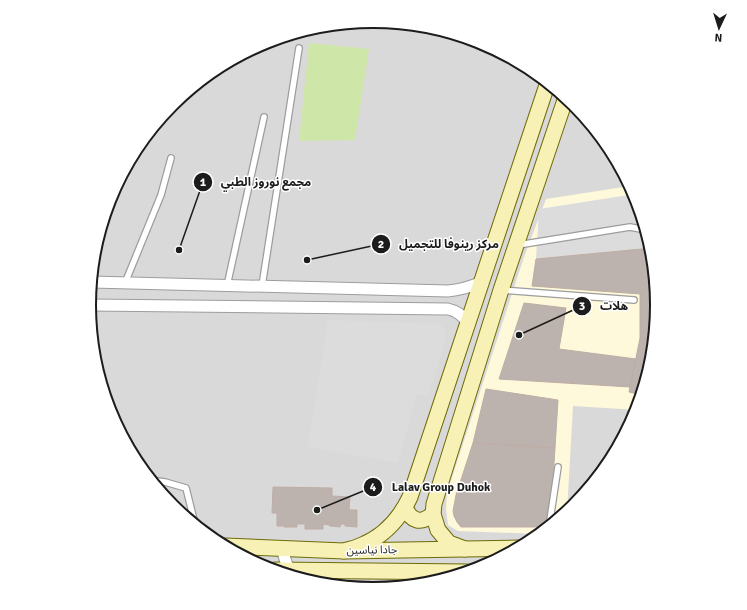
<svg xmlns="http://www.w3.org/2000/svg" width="747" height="610" viewBox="0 0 747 610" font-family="Signika,'Noto Sans Arabic',sans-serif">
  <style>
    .residential { fill: #dad9d9 }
    .education { fill: #fef9da }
    .grass { fill: #cfe6a9 }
    .parking { fill: #dcdcdc }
    .building { fill: #bdb3ae; stroke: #beada5 }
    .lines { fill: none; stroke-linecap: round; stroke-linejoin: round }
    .lane-casing { stroke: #9d9d9d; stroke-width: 8 }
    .street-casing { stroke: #9d9d9d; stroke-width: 13 }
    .secondary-casing { stroke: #6d6b09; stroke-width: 17 }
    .lane { stroke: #fff; stroke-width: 5.5 }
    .street { stroke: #fff; stroke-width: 11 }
    .secondary { stroke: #f7f1b6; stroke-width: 15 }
    .labels { text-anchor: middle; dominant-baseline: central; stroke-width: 3; stroke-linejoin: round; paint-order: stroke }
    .street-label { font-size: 11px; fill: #1c1c1c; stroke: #fff }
    .rim { fill: none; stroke: #1c1c1c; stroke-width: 2 }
    .leader { fill: none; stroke: #1c1c1c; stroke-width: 1.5 }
    .callout-dot { fill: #1c1c1c; stroke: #fff; stroke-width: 1.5 }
    .mark-label { font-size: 12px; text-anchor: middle; font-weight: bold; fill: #fff }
    .callout-label { font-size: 12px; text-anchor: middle; font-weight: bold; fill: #1c1c1c; stroke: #fff; stroke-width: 3; stroke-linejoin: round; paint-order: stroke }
  </style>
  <rect width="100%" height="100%" fill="#ede8e2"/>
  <circle class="residential" cx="373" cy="305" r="283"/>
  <path class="education" d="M630 186 636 197 652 250 657 305 652 361 637 410 573 406 567 512 539 534 458 531 448 525 446 509 447 493 524 257 546 199Z"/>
  <path class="grass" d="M309 43 369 49 355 140 299 141Z"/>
  <g class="parking">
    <path d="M635 194 652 248 536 259 539 209Z"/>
    <path d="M328 320 439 324 443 327 446 332V339L428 396 417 394 398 463 308 447Z"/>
  </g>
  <g class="building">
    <path d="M652 248 656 292 640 294 532 286 536 259Z"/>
    <path d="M640 294H656L657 305 654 341 640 338Z"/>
    <path d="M524 303 566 308 559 349 636 359 630 387 499 379Z"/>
    <path d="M640 338 654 341 652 361 642 395 629 392Z"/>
    <path d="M486 389 558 400 555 448 473 443Z"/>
    <path d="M473 443 555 448 550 526 548 527H461L457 522 454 516 453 511 456 495Z"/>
    <path d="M273 487 332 488V496L350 497 349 510H357V527L345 526V524H341L340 527 330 526 329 525 323 524V529H305V524H297V527H284V526H277V513H272Z"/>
  </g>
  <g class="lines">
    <g class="lane-casing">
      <g id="lane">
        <path d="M518 245 630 227 646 230"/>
        <path d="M125 283 161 195 171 158"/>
        <path d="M227 286 264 117"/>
        <path d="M262 286 299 48"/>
        <path d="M501 290 634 300"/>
        <path d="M151 480 165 482 186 488 195 524"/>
        <path d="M549 527 558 467"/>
      </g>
    </g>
    <g class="street-casing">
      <g id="street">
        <path d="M92 282 448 291C460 290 470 287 482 282"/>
        <path d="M90 305 448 309C457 311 462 315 468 323"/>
        <path d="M283 549C284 559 287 567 293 576"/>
      </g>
    </g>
    <g class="secondary-casing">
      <g id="secondary">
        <path d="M405 507C411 522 421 524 433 514"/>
        <path d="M225 546 344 551 518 548"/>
        <path d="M465 549 449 543 438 530 433 514 434 504 501 290 566 97"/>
        <path d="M344 551C350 549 356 548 362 545 384 536 400 518 410 497L548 82"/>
        <path d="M275 570 467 572"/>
      </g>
    </g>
    <use href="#lane" class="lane"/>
    <use href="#street" class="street"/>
    <use href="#secondary" class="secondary"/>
  </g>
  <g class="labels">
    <g class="street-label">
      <text transform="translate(372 550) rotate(-1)">جادا نیاسین</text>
    </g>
  </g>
  <path d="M0 0H747V610H0ZM96 305a277 277 0 1 1 554 0a277 277 0 1 1-554 0Z" fill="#fff" fill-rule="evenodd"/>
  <path class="rim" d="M96 305a277 277 0 1 1 554 0a277 277 0 1 1-554 0Z"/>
  <path class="leader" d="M179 250L203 182M307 260L381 244M519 335L582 306M317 510L373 487"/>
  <g class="callout-dot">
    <circle cx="179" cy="250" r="4"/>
    <circle cx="307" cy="260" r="4"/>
    <circle cx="519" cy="335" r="4"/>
    <circle cx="317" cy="510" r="4"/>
    <circle cx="203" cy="182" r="10"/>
    <circle cx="381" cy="244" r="10"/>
    <circle cx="582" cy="306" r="10"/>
    <circle cx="373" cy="487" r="10"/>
  </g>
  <g class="mark-label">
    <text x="203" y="186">1</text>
    <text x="381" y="248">2</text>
    <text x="582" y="310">3</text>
    <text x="373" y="491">4</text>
  </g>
  <g class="callout-label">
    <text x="266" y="186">مجمع نوروز الطبي</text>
    <text x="449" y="248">مركز رينوفا للتجميل</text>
    <text x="614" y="310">هلات</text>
    <text x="441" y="491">Lalav Group Duhok</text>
  </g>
  <g transform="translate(719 28) rotate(184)" stroke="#ffffff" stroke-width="3" paint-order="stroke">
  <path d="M0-3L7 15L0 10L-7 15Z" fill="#1c1c1c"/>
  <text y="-6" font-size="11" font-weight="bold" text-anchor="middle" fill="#1c1c1c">N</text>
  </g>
</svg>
